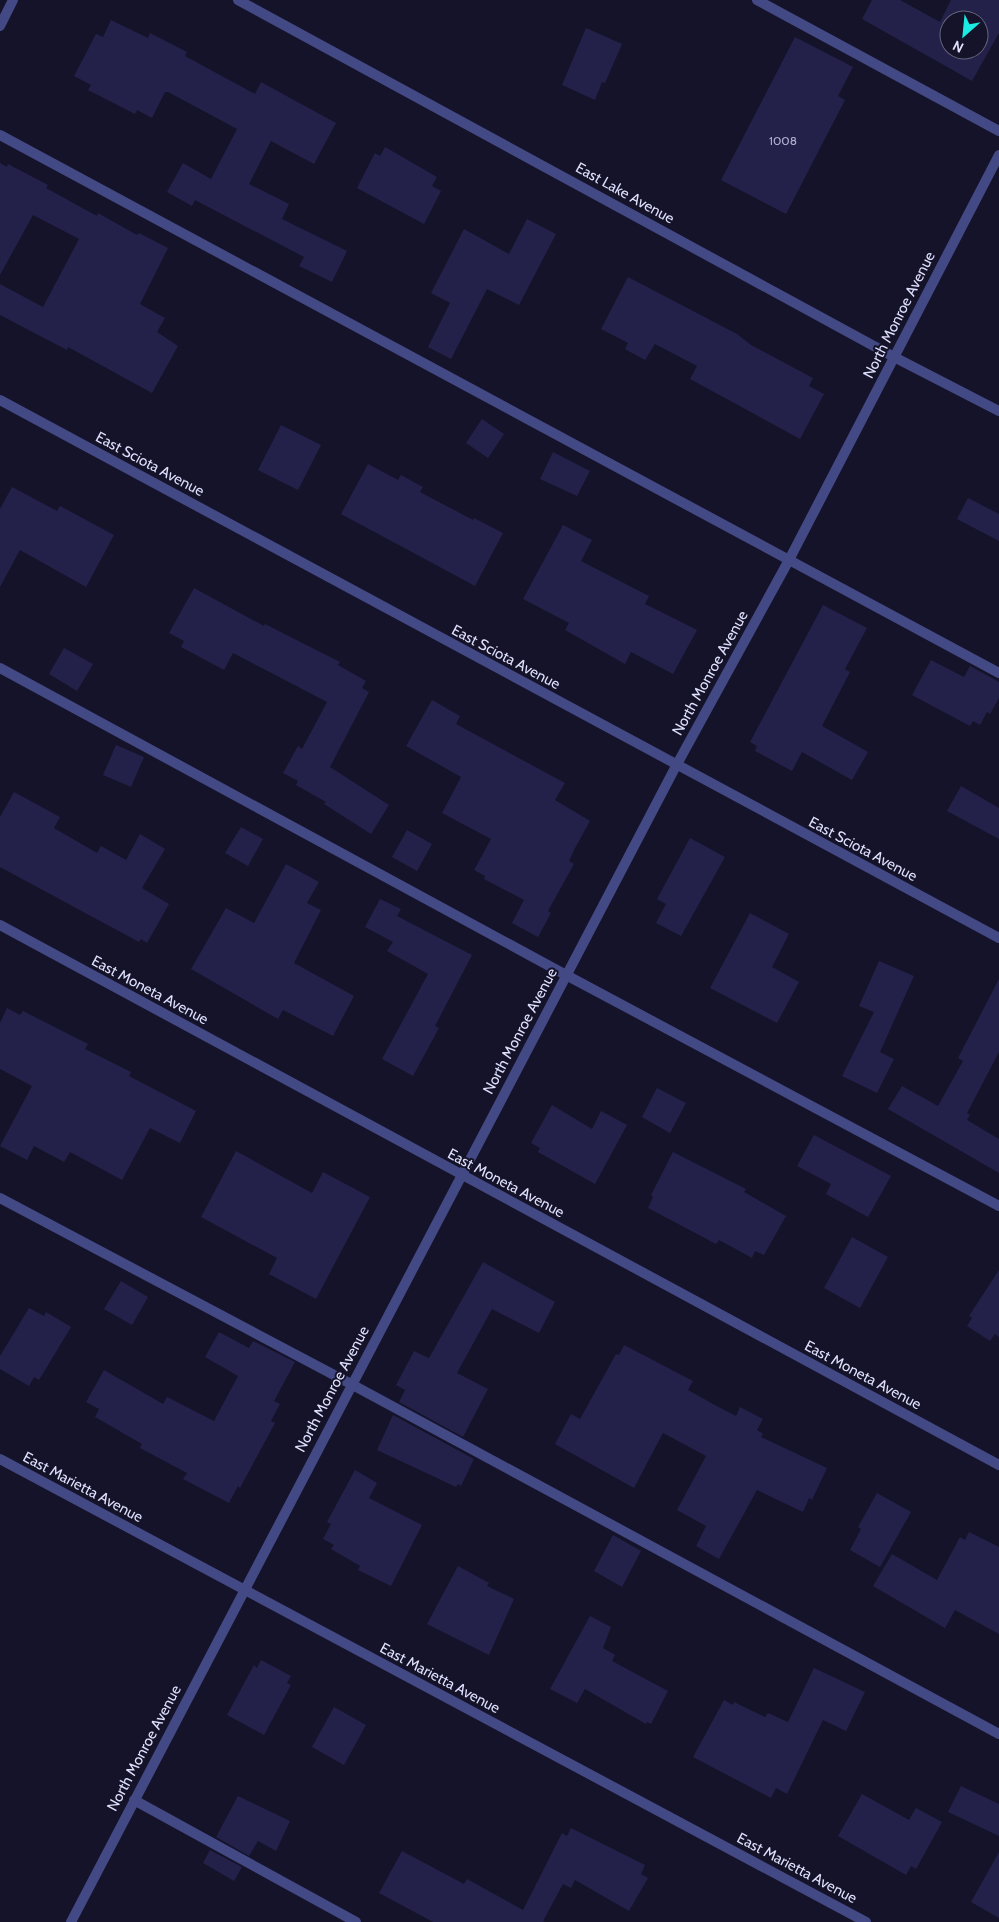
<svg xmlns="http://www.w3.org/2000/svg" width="999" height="1922" viewBox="0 0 999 1922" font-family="Cabin,sans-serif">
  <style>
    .building { fill: #232149; fill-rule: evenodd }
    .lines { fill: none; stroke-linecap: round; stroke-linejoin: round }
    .service { stroke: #434984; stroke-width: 10 }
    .minor { stroke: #434984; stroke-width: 10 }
    .tertiary { stroke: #434984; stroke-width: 10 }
    .labels { text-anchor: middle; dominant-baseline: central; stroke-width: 4; stroke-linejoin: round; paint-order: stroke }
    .number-label { font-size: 12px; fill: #afb0cf }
    .street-label { font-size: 15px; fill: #dedffc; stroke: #141329 }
  </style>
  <rect width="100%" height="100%" fill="#141329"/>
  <g class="building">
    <path d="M872 0H900L940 22 951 0H999V33L972 81 862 19ZM949 20H979V50H949Z"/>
    <path d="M111 20 148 38 150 33 187 52 185 56 255 94 261 82 336 123 314 164 271 141 249 184 289 204 282 219 347 251 332 282 299 266 304 257 195 200 192 206 167 192 183 163 211 179 237 129 168 92H165L152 118 137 110 135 114 88 90 91 85 74 76 96 34 103 37Z"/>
    <path d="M586 28 622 44 605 83 602 82 595 100 562 85Z"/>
    <path d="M795 37 853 67 838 96 845 100 786 214 721 180Z"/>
    <path d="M385 147 437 177 432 186 441 191 424 224 357 188 375 153 380 156Z"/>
    <path d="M0 163 7 167 8 164 48 185 46 188 97 216 98 213 137 235 139 233 168 248 140 304 165 318 157 332 178 346 152 393 68 347 67 350 0 315V284L43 307 79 239 33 215 0 275Z"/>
    <path d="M527 219 556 234 519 305 487 289 451 359 428 347 450 303 431 293 464 229 509 254Z"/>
    <path d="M628 277 737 334 751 345 813 378 809 386 824 394 800 439 690 379 697 366 655 344 645 360 625 349 628 343 601 329Z"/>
    <path d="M482 419 504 434 488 458 466 443Z"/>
    <path d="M281 425 321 445 298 490 258 470Z"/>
    <path d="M553 452 590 471 577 496 540 479Z"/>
    <path d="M368 464 398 480 401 475 423 487 420 492 473 520 474 518 503 533 475 586 341 514Z"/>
    <path d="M12 487 57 511 60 506 114 535 86 587 20 550 0 587V509Z"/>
    <path d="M968 498 999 514V541L957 519Z"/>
    <path d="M563 525 592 540 581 561 649 596 645 604 697 630 673 674 631 652 625 664 565 630 569 623 523 599Z"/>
    <path d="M194 588 264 626 265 624 340 662 338 665 366 681 362 688 369 692 330 767 389 805 371 834 324 804 326 802 296 785 298 781 283 773 298 746 302 749 327 702 233 653 224 670 181 647 184 641 169 633Z"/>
    <path d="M823 605 867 628 845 669 850 672 822 726 868 752 852 780 802 752 792 771 755 751 757 746 750 742Z"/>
    <path d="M64 648 93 664 77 691 49 674Z"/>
    <path d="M931 660 964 677 970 666 999 682V698L990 714 987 712 980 725 973 721 970 726 912 695Z"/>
    <path d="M432 700 460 716 456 724 565 783 555 800 590 821 574 850 569 861 574 864 548 911 551 913 538 937 512 923 524 900 484 879 485 876 474 870 491 839 442 813 461 777 406 746Z"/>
    <path d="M116 745 144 757 131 787 103 775Z"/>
    <path d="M961 786 999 808V839L947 811Z"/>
    <path d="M14 792 60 817 54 828 97 853 101 846 126 860 140 834 165 849 142 888 169 904 147 943 141 939 139 942 0 867V817Z"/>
    <path d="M241 827 263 839 248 866 225 853Z"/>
    <path d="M407 830 432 844 417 871 392 857Z"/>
    <path d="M690 838 725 857 681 936 656 923 666 904 657 899Z"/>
    <path d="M286 864 319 882 307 903 321 910 294 963 354 996 333 1036 283 1010 278 1019 191 969 226 908 254 923Z"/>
    <path d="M380 899 401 909 397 916 472 955 435 1026 439 1028 413 1076 382 1059 428 974 387 951 393 942 365 927Z"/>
    <path d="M750 913 789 934 772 967 799 982 777 1023 710 988Z"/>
    <path d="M879 961 914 976 880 1052 894 1059 877 1093 842 1076 874 1012 859 1006Z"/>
    <path d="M999 979V1052L967 1113 970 1115 967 1120 999 1139V1173L888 1109 902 1086 938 1106 963 1061 958 1058Z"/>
    <path d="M7 1008 20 1015 23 1011 88 1044 85 1049 131 1072 129 1076 196 1111 180 1143 150 1128 122 1180 70 1152 64 1162 34 1146 27 1160 0 1146 32 1086 0 1069V1023Z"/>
    <path d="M657 1088 686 1103 670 1133 642 1117Z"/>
    <path d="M552 1105 592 1129 601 1111 627 1125 595 1184 538 1152 540 1148 531 1143Z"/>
    <path d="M814 1135 891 1176 868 1217 826 1194 831 1184 797 1166Z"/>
    <path d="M236 1151 312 1193 323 1172 370 1197 316 1299 269 1274 277 1258 201 1217Z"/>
    <path d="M673 1152 746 1189 744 1192 786 1216 764 1255 755 1251 752 1258 719 1240 716 1244 648 1208 653 1197 651 1195Z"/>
    <path d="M852 1237 888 1257 860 1308 824 1288Z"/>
    <path d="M483 1262 555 1302 539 1333 492 1309 457 1373 488 1389 463 1437 399 1402 405 1390 396 1385 414 1351 429 1358Z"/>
    <path d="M999 1270V1337L995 1334 990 1341 967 1326 972 1318 969 1316Z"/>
    <path d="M121 1281 148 1297 132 1325 104 1309Z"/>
    <path d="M29 1308 44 1316 46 1312 71 1327 39 1380 34 1377 29 1386 0 1369V1356Z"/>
    <path d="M219 1332 249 1348 253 1341 295 1362 274 1401 280 1404 271 1421 275 1423 240 1488 238 1486 229 1503 183 1479 187 1473 140 1448 142 1444 95 1417 99 1409 86 1402 104 1370 163 1404 167 1397 214 1421 238 1376 205 1357Z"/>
    <path d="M624 1345 693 1381 688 1390 713 1404 736 1416 740 1407 763 1419 757 1430 763 1434 761 1437 827 1468 812 1500 809 1498 803 1512 757 1490 719 1559 696 1546 706 1526 677 1510 706 1456 663 1433 634 1488 555 1444 571 1414 580 1419 616 1354 619 1355Z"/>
    <path d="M393 1415 474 1459 461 1486 458 1484 456 1487 377 1450Z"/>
    <path d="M355 1470 377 1483 369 1498 422 1525 391 1586 358 1570 360 1566 331 1549 334 1545 323 1539 331 1524 327 1522Z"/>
    <path d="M877 1493 911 1512 880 1567 850 1550 861 1529 858 1527Z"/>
    <path d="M969 1532 999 1547V1634L955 1610 945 1628 873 1586 892 1554 937 1580 960 1537 965 1540Z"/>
    <path d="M613 1535 641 1551 622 1587 594 1571Z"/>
    <path d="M458 1566 489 1583 487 1586 514 1599 489 1655 427 1624Z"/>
    <path d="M590 1616 611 1627 603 1648 615 1655 612 1661 668 1691 651 1724 647 1722 646 1724 585 1689 577 1703 550 1689Z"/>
    <path d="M261 1660 291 1676 287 1683 291 1685 264 1735 227 1715 254 1665 257 1668Z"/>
    <path d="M814 1668 865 1692 846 1731 823 1720 787 1794 776 1788 771 1798 693 1757 724 1700 733 1705 734 1702 765 1717 768 1713 788 1722Z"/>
    <path d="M334 1707 366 1725 344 1765 312 1747Z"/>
    <path d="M961 1786 999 1804V1836L948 1812Z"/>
    <path d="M862 1794 909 1820 916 1808 942 1822 916 1869 911 1866 906 1875 838 1836Z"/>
    <path d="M238 1796 290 1821 276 1851 258 1841 249 1856 216 1837Z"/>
    <path d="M571 1828 645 1865 641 1874 648 1878 629 1911 575 1880 571 1888 563 1884 543 1921 545 1922H433L379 1893 402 1851 464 1884 467 1879 523 1910 562 1833 567 1836Z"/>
    <path d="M210 1850 242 1867 234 1881 203 1863Z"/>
    <path d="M999 1852V1918L971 1902Z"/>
  </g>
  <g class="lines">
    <g class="service">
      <path d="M757 0 999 131"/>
      <path d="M0 135 999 673"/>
      <path d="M0 668 566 975 999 1206"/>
      <path d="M0 1198 351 1384 999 1734"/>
      <path d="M134 1800 356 1922"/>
    </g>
    <g class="minor">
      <path d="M0 26 13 0"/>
      <path d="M0 400 999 938"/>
      <path d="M0 925 999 1465"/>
      <path d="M0 1459 866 1922"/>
      <path d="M71 1922 676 766 789 560 999 155"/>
    </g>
    <path class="tertiary" d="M238 0 894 357 999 411"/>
  </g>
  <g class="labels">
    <g class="number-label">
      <text x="783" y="140">1008</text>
    </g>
    <g class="street-label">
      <text transform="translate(625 193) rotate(29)">East Lake Avenue</text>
      <text transform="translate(899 315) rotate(-63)">North Monroe Avenue</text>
      <text transform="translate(150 464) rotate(28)">East Sciota Avenue</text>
      <text transform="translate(506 657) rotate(28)">East Sciota Avenue</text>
      <text transform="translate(710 673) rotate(-61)">North Monroe Avenue</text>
      <text transform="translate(863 849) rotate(28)">East Sciota Avenue</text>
      <text transform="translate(150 990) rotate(28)">East Moneta Avenue</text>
      <text transform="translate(520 1031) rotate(-62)">North Monroe Avenue</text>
      <text transform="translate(506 1183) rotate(28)">East Moneta Avenue</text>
      <text transform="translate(863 1375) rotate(28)">East Moneta Avenue</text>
      <text transform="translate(332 1389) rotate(-62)">North Monroe Avenue</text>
      <text transform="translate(83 1487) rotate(28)">East Marietta Avenue</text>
      <text transform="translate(440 1678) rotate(28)">East Marietta Avenue</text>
      <text transform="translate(144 1748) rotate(-62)">North Monroe Avenue</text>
      <text transform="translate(797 1868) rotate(28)">East Marietta Avenue</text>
    </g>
  </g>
  <g transform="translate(964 35) rotate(207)"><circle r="24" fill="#141329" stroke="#65657d"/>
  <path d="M0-4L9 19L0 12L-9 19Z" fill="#1bebe3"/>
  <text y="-8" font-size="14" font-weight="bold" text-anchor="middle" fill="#dedffc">N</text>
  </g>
</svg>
